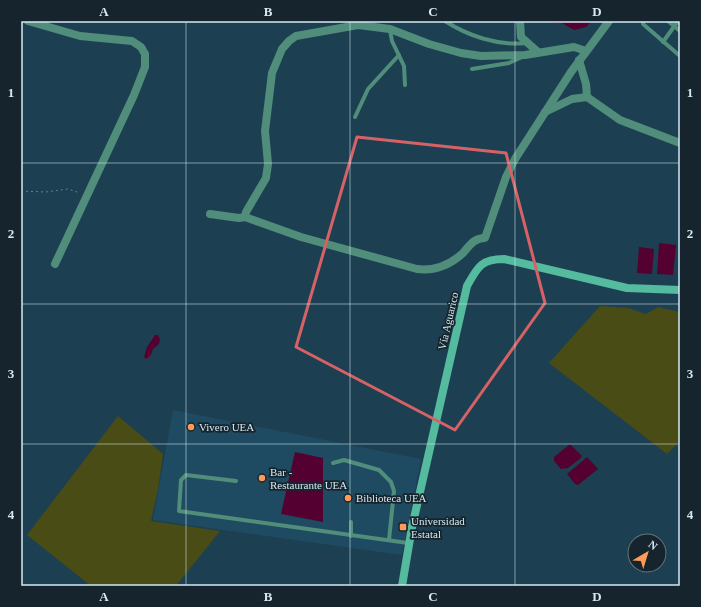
<svg xmlns="http://www.w3.org/2000/svg" width="701" height="607" viewBox="0 0 701 607" font-family="'Times New Roman',serif">
  <style>
    .built { fill: #1e4b61 }
    .green { fill: #494c14 }
    .water { fill: #540031 }
    .lines { fill: none; stroke-linecap: round; stroke-linejoin: round }
    .path { stroke: #62808f; stroke-width: 1; stroke-dasharray: 2 3; stroke-linecap: butt }
    .lane { stroke: #518d7b; stroke-width: 4 }
    .street { stroke: #518d7b; stroke-width: 8 }
    .secondary { stroke: #55bb9f; stroke-width: 8 }
    .marked { fill: none; stroke: #d66265; stroke-width: 3; stroke-linejoin: round }
    .grid { fill: none; stroke: #d5e9f4; stroke-width: 1; stroke-opacity: 0.55 }
    .poi-dot { fill: #ff9b59; stroke: #16252d; stroke-width: 1.5 }
    .labels { text-anchor: middle; dominant-baseline: central; stroke-width: 3.5; stroke-linejoin: round; paint-order: stroke }
    .street-label { font-size: 11px; fill: #d5e9f4; stroke: #16252d }
    .poi-label { font-size: 11px; fill: #d5e9f4; stroke: #16252d; text-anchor: start }
    .neatline { fill: none; stroke: #d5e9f4; stroke-width: 1.5 }
    .grid-label { font-size: 13px; text-anchor: middle; font-weight: bold; fill: #d5e9f4 }
  </style>
  <rect width="100%" height="100%" fill="#1c4052"/>
  <path class="built" d="M173 410 421 459 402 555 153 520Z"/>
  <g class="green">
    <path d="M600 306 628 308 646 314 658 307 680 312V441L667 454 549 363Z"/>
    <path d="M118 416 163 454 158 489 151 521 220 531 176 586H91L27 535Z"/>
  </g>
  <g class="water">
    <path d="M552 21H592L586 27 574 30 562 23H552Z"/>
    <path d="M659 243 676 245 673 275 657 274Z"/>
    <path d="M639 247 654 249 652 274 637 273Z"/>
    <path d="M155 335H158L160 339 159 344 153 349 151 355 146 359 144 357 147 347Z"/>
    <path d="M569 445H571L582 456 581 458 568 468 561 469 554 461V457Z"/>
    <path d="M295 452 323 458V522L281 514Z"/>
    <path d="M587 457 598 469 578 485 575 484 567 474Z"/>
  </g>
  <g class="lines">
    <path class="path" d="M21 191 46 192 68 189 80 193"/>
    <g class="lane">
      <path d="M445 21C468 36 498 46 526 43"/>
      <path d="M643 21V24L680 56"/>
      <path d="M668 21 680 31"/>
      <path d="M390 30 392 41 404 66 405 85"/>
      <path d="M663 42 678 21"/>
      <path d="M472 69 509 63 522 57"/>
      <path d="M355 117 368 89 399 55"/>
      <path d="M333 463 344 460 379 470 391 482 394 491 389 540"/>
      <path d="M236 481 186 475 181 480 179 511 408 543"/>
      <path d="M351 536V522"/>
    </g>
    <g class="street">
      <path d="M28 21 80 36 132 41 141 47 145 54V67L134 95 55 264"/>
      <path d="M520 21 521 37 538 52"/>
      <path d="M586 51 574 47 525 55 481 56 461 53 429 44 390 29 358 25 296 36 289 41 282 49 272 73 265 131 268 164 266 178 246 212 245 217 301 237 417 269C434 271 450 265 463 253 470 245 474 238 485 238L506 177 515 159 571 72 609 21"/>
      <path d="M579 60 586 84 587 97 620 120 680 143"/>
      <path d="M545 112 572 99 587 97"/>
      <path d="M210 214 239 218 245 217"/>
    </g>
    <path class="secondary" d="M402 586 412 527 467 286C478 266 482 259 504 259L627 288 680 290"/>
  </g>
  <path class="marked" d="M357 137 506 153 545 303 455 430 296 347Z"/>
  <path class="grid" d="M186 21V586M350 21V586M515 21V586M21 163H680M21 304H680M21 444H680"/>
  <g class="poi-dot">
    <circle cx="191" cy="427" r="4"/>
    <circle cx="262" cy="478" r="4"/>
    <circle cx="348" cy="498" r="4"/>
    <rect x="399" y="523" width="8" height="8" rx="2"/>
  </g>
  <g class="labels">
    <g class="street-label">
      <text transform="translate(448 321) rotate(-77)">Vía Aguarico</text>
    </g>
    <g class="poi-label">
      <text x="199" y="427">Vivero UEA</text>
      <text x="270" y="472">Bar -<tspan x="270" dy="13">Restaurante UEA</tspan></text>
      <text x="356" y="498">Biblioteca UEA</text>
      <text x="411" y="521">Universidad<tspan x="411" dy="13">Estatal</tspan></text>
    </g>
  </g>
  <rect width="701" height="607" fill="none" stroke="#16252d" stroke-width="44"/>
  <g transform="translate(647 553) rotate(38)"><circle r="19" fill="#16252d" stroke="#62737d"/>
  <path d="M0-3L7 15L0 10L-7 15Z" fill="#ff9b59"/>
  <text y="-6" font-size="11" font-weight="bold" text-anchor="middle" fill="#d5e9f4">N</text>
  </g>
  <rect x="22" y="22" width="657" height="563" class="neatline"/>
  <g class="grid-label">
    <text x="104" y="16">A</text>
    <text x="268" y="16">B</text>
    <text x="433" y="16">C</text>
    <text x="597" y="16">D</text>
    <text x="11" y="97">1</text>
    <text x="690" y="97">1</text>
    <text x="11" y="238">2</text>
    <text x="690" y="238">2</text>
    <text x="11" y="378">3</text>
    <text x="690" y="378">3</text>
    <text x="11" y="519">4</text>
    <text x="690" y="519">4</text>
    <text x="104" y="601">A</text>
    <text x="268" y="601">B</text>
    <text x="433" y="601">C</text>
    <text x="597" y="601">D</text>
  </g>
</svg>
